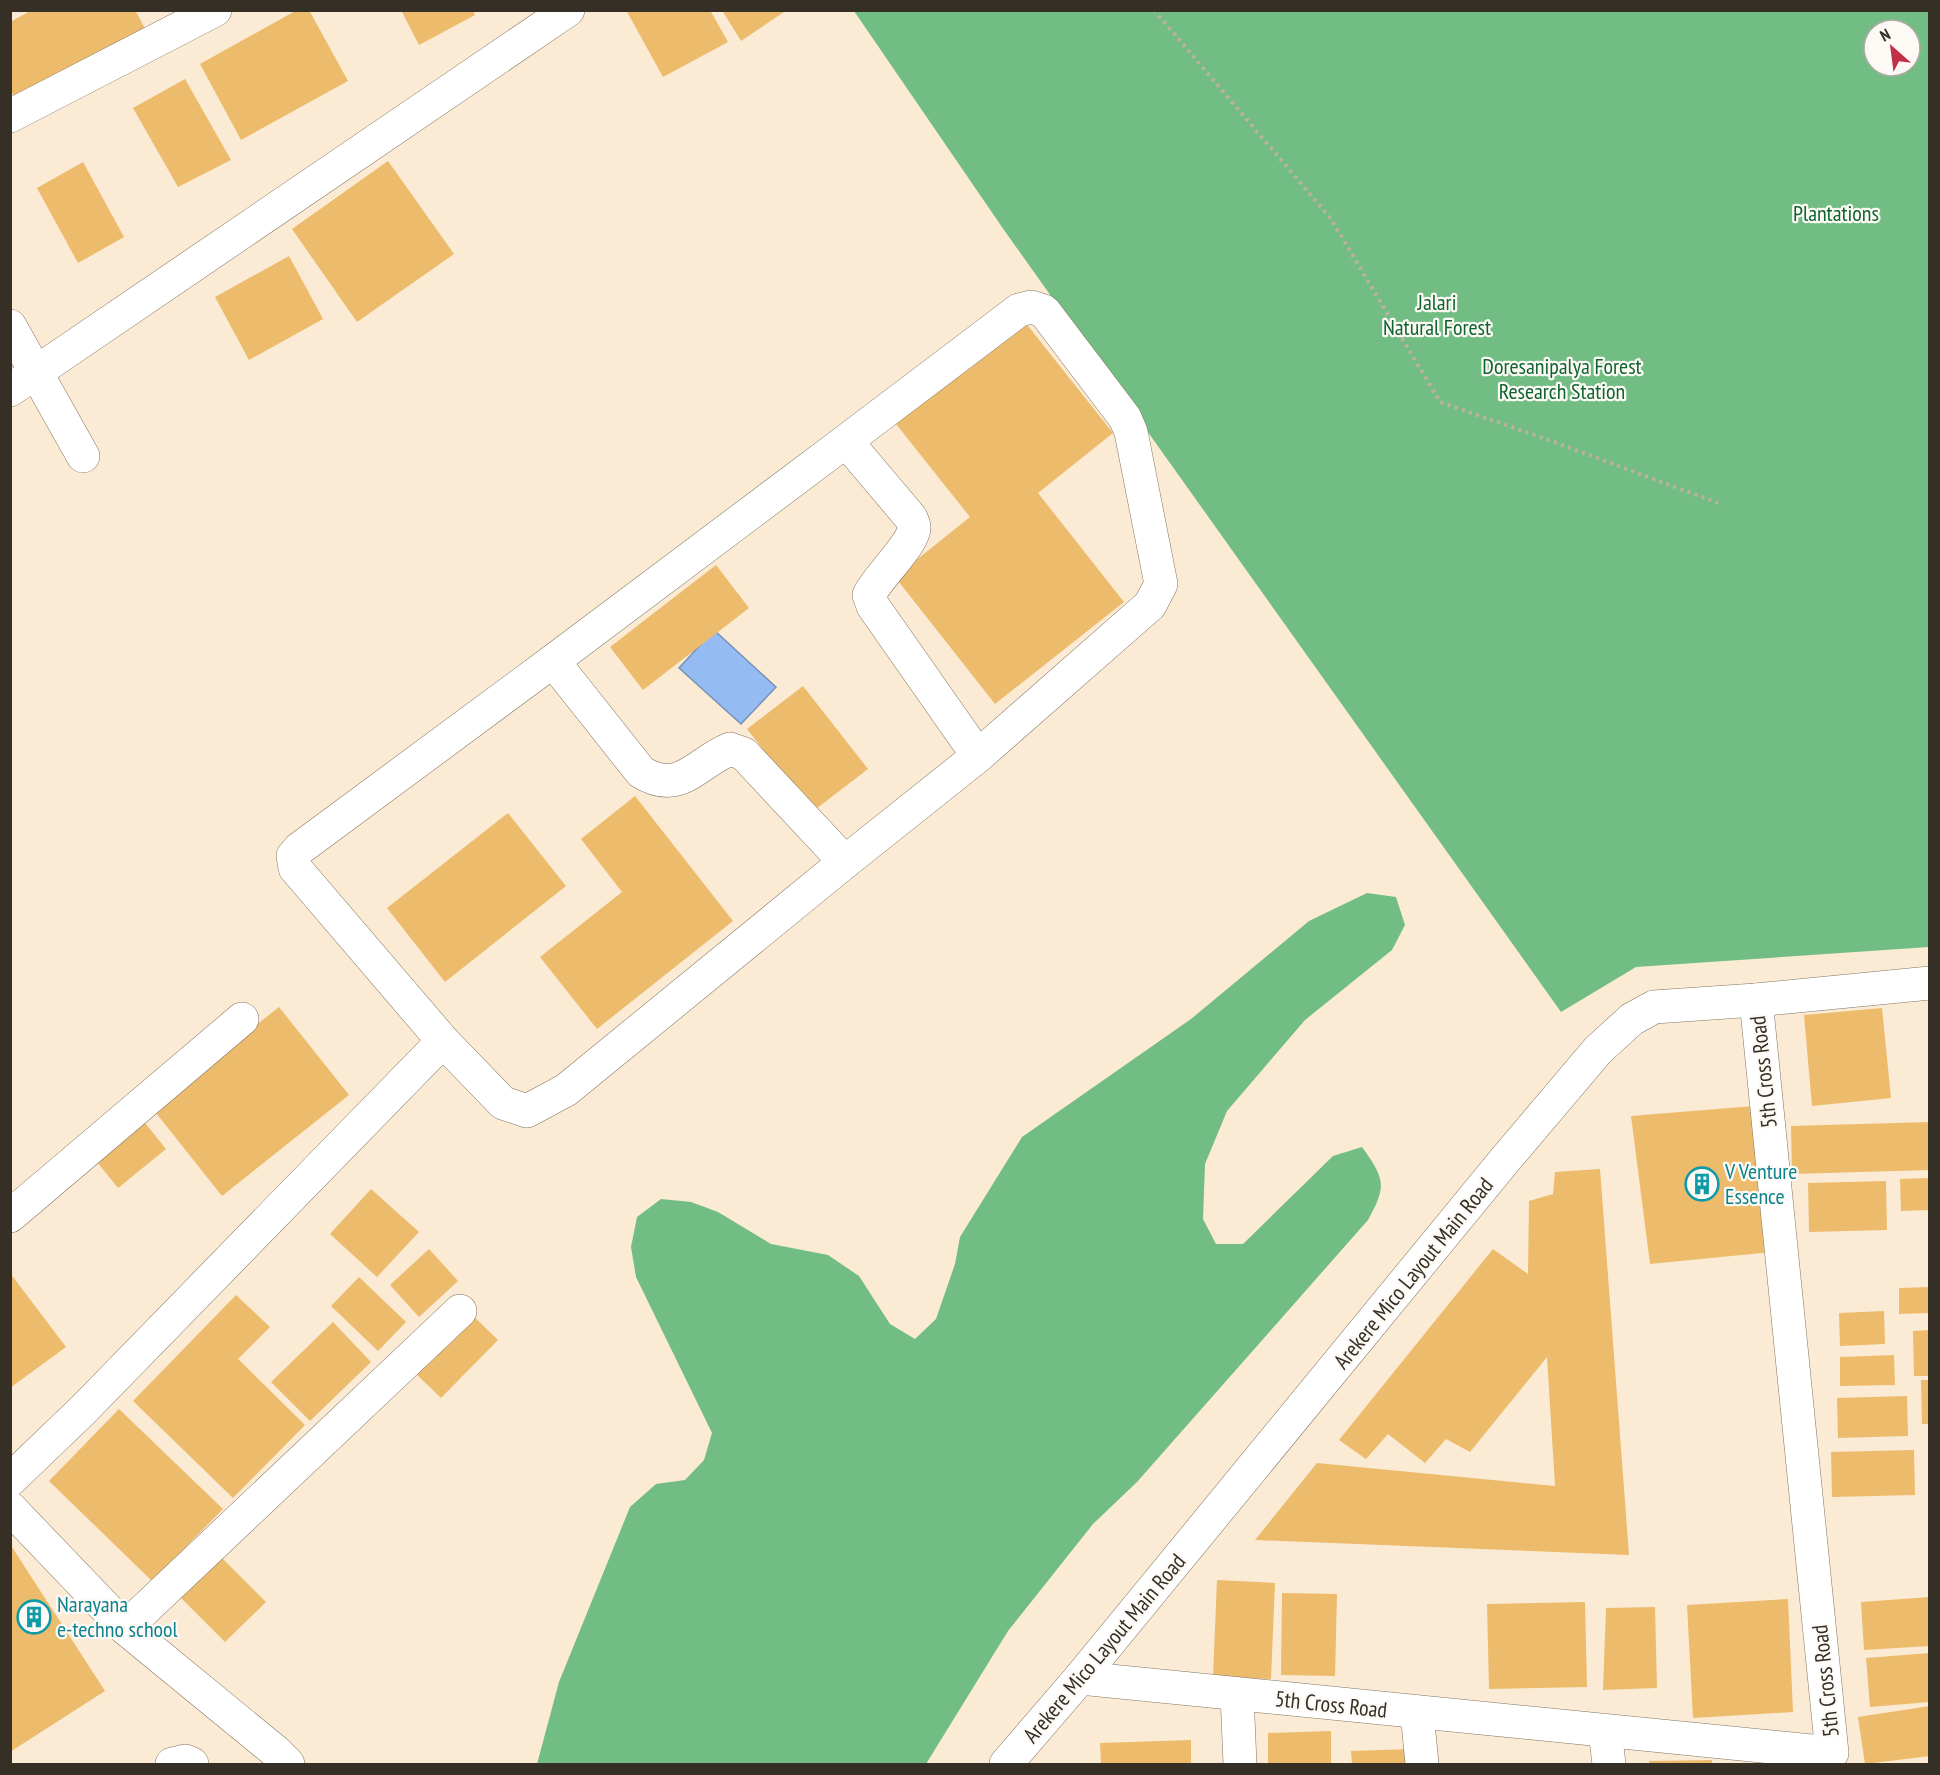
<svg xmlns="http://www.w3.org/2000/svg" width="1940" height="1775" viewBox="0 0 1940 1775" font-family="'PT Sans Narrow',sans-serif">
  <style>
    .forest { fill: #71bd84; fill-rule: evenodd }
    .water { fill: #94bbf2; stroke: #7891b5; stroke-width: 1.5 }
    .building { fill: #ecbb6c }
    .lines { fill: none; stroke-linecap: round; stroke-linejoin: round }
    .minor-casing { stroke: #827460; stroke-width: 34 }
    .path { stroke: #beb19f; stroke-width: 4; stroke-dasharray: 3 4.5; stroke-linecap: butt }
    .minor { stroke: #fff; stroke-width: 33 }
    .labels { text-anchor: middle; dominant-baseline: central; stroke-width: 4.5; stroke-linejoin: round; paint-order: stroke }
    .park-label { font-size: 22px; fill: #0d6430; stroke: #fdfaf6 }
    .street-label { font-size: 22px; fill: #352f26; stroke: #fdfaf6 }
    .culture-label { font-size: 22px; fill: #0d838f; stroke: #fdfaf6; text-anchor: start }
  </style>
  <rect width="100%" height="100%" fill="#fbebd4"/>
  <g class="forest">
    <path d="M854 11H1929V947L1636 967 1561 1012 1004 230ZM1874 30H1910V66H1874Z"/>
    <path d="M1367 893 1396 897 1405 925 1392 950 1305 1020 1227 1111 1205 1164 1203 1219 1216 1244H1243L1333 1156 1362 1147C1385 1179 1387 1186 1368 1220L1137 1482 1093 1524 1008 1631 926 1764H537L559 1682 630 1507 656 1484 685 1480 704 1460 712 1433 636 1277 631 1247 637 1217 661 1199 691 1202 718 1212 771 1244 828 1255 859 1276 890 1324 915 1339 936 1319 955 1264 960 1237 1022 1137 1191 1019 1309 921Z"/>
  </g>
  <path class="water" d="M714 630 776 687 741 724 679 668Z"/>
  <g class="building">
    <path d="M32 10H135L148 34 18 103 10 89V22Z"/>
    <path d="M297 10H309L348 81 241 140 200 64Z"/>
    <path d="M401 10H473L475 15 419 45Z"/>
    <path d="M626 10H710L728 42 663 77Z"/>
    <path d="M722 10H787L741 41Z"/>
    <path d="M185 79 231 160 178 187 133 108Z"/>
    <path d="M388 161 454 254 357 322 292 229Z"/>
    <path d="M83 162 124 237 78 263 37 188Z"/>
    <path d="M289 256 323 319 249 360 215 297Z"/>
    <path d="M1017 312 1113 433 1038 493 1124 602 995 704 895 577 970 517 888 414Z"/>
    <path d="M716 565 749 608 643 690 610 647Z"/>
    <path d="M803 686 868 769 812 812 747 729Z"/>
    <path d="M635 796 733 921 597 1029 540 957 622 892 581 839Z"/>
    <path d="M508 813 566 886 445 982 387 908Z"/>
    <path d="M279 1007 349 1095 222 1196 152 1108Z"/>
    <path d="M1882 1008 1891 1098 1812 1106 1804 1015Z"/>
    <path d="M1754 1106 1772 1252 1650 1264 1631 1116Z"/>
    <path d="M141 1118 166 1149 118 1188 93 1157Z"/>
    <path d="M1930 1122V1170L1792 1174 1791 1126Z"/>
    <path d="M1600 1169 1629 1555 1255 1540 1317 1463 1555 1486 1547 1357 1470 1452 1446 1439 1425 1463 1388 1434 1366 1459 1339 1440 1493 1249 1528 1274 1529 1201 1553 1194 1555 1172Z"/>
    <path d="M1930 1178V1210L1901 1211 1900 1179Z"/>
    <path d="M1886 1181 1887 1230 1809 1232 1808 1183Z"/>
    <path d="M371 1189 419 1232 377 1277 330 1234Z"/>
    <path d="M429 1249 458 1281 419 1317 390 1285Z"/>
    <path d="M10 1273 66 1347 10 1388Z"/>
    <path d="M359 1277 406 1322 378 1351 331 1306Z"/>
    <path d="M1930 1287V1313L1899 1314V1288Z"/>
    <path d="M236 1295 270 1327 238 1359 305 1425 233 1498 133 1401Z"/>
    <path d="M464 1307 498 1340 441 1398 407 1365Z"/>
    <path d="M1884 1311 1885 1344 1840 1346 1839 1313Z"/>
    <path d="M333 1322 371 1362 310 1421 271 1382Z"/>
    <path d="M1930 1330V1376H1914L1913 1331Z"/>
    <path d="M1894 1355 1895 1385 1840 1386V1357Z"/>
    <path d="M1921 1380H1930V1424H1922Z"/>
    <path d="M1907 1396 1908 1436 1838 1438 1837 1398Z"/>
    <path d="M119 1409 223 1509 152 1581 49 1481Z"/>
    <path d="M1914 1450 1915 1495 1832 1497 1831 1452Z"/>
    <path d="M10 1544 105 1691 10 1752Z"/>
    <path d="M216 1552 266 1602 225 1642 175 1592Z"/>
    <path d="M1217 1580 1275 1583 1271 1679 1213 1677Z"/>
    <path d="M1282 1593 1337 1594 1335 1676 1281 1675Z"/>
    <path d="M1930 1597V1646L1864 1650 1861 1602Z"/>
    <path d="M1788 1599 1793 1712 1693 1718 1687 1605Z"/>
    <path d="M1585 1602 1587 1687 1489 1689 1487 1604Z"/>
    <path d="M1655 1607 1657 1688 1603 1690 1606 1608Z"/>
    <path d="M1930 1653V1702L1870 1707 1866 1658Z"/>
    <path d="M1930 1706V1756L1865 1764 1858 1717Z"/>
    <path d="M1331 1731V1764H1268V1733Z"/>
    <path d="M1191 1740V1764H1101L1100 1743Z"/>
    <path d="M1413 1749 1414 1764H1352L1351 1751Z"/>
    <path d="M1712 1760V1764H1649V1761Z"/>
  </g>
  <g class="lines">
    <g class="minor-casing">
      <g id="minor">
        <path d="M10 116 215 10"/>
        <path d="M10 326 83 456"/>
        <path d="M10 390 568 10"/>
        <path d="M846 441 1019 310 1031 307 1044 311 1125 418 1131 432 1161 584 1150 605 978 756 845 862 566 1090 527 1111 503 1103 443 1041 295 868 293 856 299 849 553 661 846 441 911 518C912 521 914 524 914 527 916 541 877 578 869 595L873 606 978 756"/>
        <path d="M553 661 641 772C680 796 696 763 730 749L744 754 845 862"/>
        <path d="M10 1216 242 1019"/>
        <path d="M10 1480 83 1410 443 1041"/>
        <path d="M10 1508 125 1628 275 1751 288 1764"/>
        <path d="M125 1628 460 1311"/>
        <path d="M1080 1678 1832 1753 1756 1000"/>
        <path d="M1237 1694 1240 1764"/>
        <path d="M1417 1712 1422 1764"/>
        <path d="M1605 1731 1609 1764"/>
        <path d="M172 1764 185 1761 192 1764"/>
        <path d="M1006 1764 1080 1678 1504 1161 1598 1050 1632 1019 1654 1007 1756 1000 1930 983"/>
      </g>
    </g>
    <path class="path" d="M1154 10 1331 219 1440 402 1546 439 1718 503"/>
    <use href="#minor" class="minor"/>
  </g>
  <defs>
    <g id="building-ring" transform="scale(1.725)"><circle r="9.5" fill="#fdfaf6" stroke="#0f9aa8" stroke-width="1.5"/><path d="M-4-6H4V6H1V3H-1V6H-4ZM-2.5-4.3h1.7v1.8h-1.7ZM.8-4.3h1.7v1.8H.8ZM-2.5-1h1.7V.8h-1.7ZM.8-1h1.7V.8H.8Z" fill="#0f9aa8"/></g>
  </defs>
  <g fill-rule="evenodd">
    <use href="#building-ring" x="1702" y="1184"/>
    <use href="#building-ring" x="34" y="1617"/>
  </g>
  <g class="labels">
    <g class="park-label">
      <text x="1836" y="213">Plantations</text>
      <text x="1437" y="302">Jalari<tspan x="1437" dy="25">Natural Forest</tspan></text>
      <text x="1562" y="366">Doresanipalya Forest<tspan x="1562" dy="25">Research Station</tspan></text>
    </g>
    <g class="street-label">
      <text transform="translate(1763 1072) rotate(-96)">5th Cross Road</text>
      <text transform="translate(1413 1273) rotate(-51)">Arekere Mico Layout Main Road</text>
      <text transform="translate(1104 1648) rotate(-50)">Arekere Mico Layout Main Road</text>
      <text transform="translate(1825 1681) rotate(-96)">5th Cross Road</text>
      <text transform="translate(1331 1704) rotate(6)">5th Cross Road</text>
    </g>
    <g class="culture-label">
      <text x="1725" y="1171">V Venture<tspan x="1725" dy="25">Essence</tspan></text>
      <text x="57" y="1604">Narayana<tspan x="57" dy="25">e-techno school</tspan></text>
    </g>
  </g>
  <rect width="1940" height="1775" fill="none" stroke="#352f26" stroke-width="24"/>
  <g transform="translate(1892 48) rotate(332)"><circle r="28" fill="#fdfaf6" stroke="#ada9a3" stroke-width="1.5"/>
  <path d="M0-4.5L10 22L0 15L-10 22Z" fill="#c13145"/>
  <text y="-9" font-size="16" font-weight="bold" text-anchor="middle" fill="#352f26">N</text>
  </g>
</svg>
